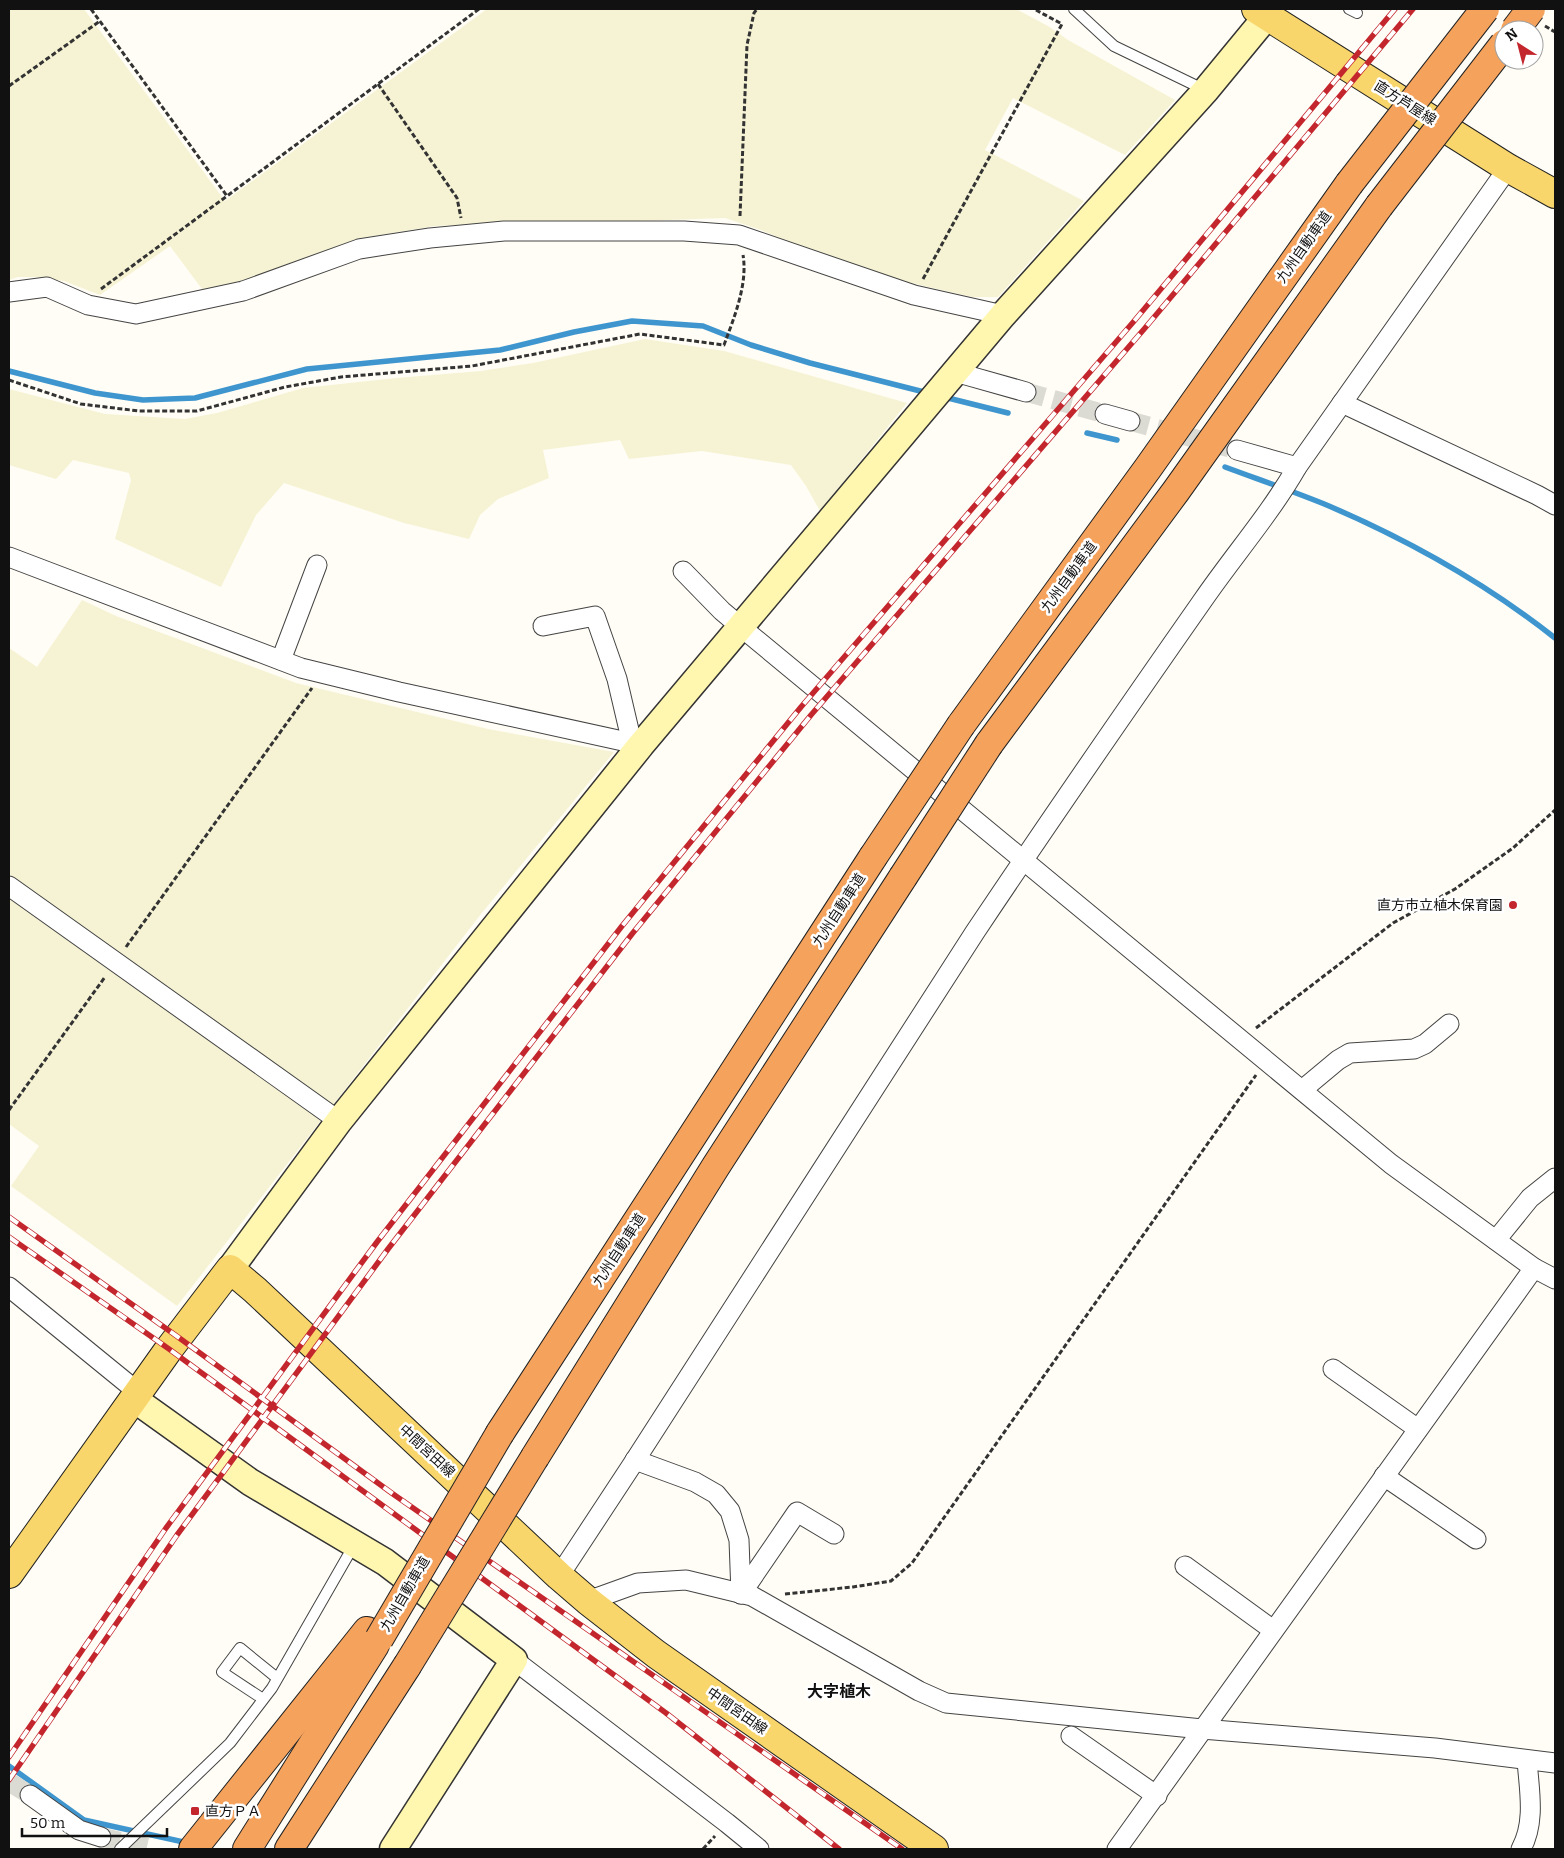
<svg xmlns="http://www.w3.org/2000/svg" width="1564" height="1858" viewBox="0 0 1564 1858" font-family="Bitter,'Noto Sans JP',serif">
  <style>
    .farmland { fill: #f6f3d4 }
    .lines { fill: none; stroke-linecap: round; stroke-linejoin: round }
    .stream { stroke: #3f96cf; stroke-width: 5.5 }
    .street-tunnel { stroke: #dbdad3; stroke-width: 19; stroke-dasharray: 19 9; stroke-linecap: butt }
    .lane-casing { stroke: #444; stroke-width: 12 }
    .street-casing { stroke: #444; stroke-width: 21 }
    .secondary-casing { stroke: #333; stroke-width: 29 }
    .primary-casing { stroke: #222; stroke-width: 30 }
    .highway-casing { stroke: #222; stroke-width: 30 }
    .path { stroke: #333; stroke-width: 3; stroke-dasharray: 5 2.5; stroke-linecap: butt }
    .lane { stroke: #fff; stroke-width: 10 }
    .street { stroke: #fff; stroke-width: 19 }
    .secondary { stroke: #fff6b0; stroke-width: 26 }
    .primary { stroke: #f9d66b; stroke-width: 28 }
    .highway { stroke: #f5a25d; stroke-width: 28 }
    .rail-casing { stroke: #c4262e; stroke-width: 5.5 }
    .rail { stroke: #fff; stroke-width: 4; stroke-dasharray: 11; stroke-linecap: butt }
    .highway-bridge-casing { stroke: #222; stroke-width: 30; stroke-linecap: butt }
    .highway-bridge { stroke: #f5a25d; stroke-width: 28 }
    .poi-dot { fill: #c4262e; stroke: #fff; stroke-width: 2 }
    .labels { text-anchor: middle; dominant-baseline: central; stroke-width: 5; stroke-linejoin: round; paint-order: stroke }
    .street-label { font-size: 14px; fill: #111; stroke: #fff }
    .poi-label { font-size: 14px; fill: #111; stroke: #fff; text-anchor: end }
    .quarter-label { font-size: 16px; font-weight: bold; fill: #111; stroke: #fff }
  </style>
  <rect width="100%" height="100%" fill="#fffdf5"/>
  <g class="farmland">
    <path d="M9 9H84L225 201 487 9H1016L1048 26 1068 40 1175 100 1125 155 1013 98 985 150 1084 201 998 297H972L889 278 810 251 761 230 725 218 582 223 524 222 435 226 362 238 237 286 205 293 170 246 100 295 64 281 35 277H18L9 280Z"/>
    <path d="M645 339 724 351 907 403 820 511 806 486 791 465 702 451 629 459 620 440 543 450 549 478 498 499 480 515 469 539 404 523 284 483 256 515 221 587 115 539 131 480 129 473 73 460 56 479 9 465V389L105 414 185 419 217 413 303 388 396 378 481 371 533 363Z"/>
    <path d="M82 600 116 616 296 683 488 729 614 752 481 914 177 1306 11 1186 39 1146 9 1124V648L37 667Z"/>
  </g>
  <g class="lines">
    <g class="stream">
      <path d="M9 371 95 393 143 400 195 398 307 369 500 350 574 332 632 321 703 326 751 345 810 363 928 393"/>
      <path d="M944 397 1008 413"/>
      <path d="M1087 433 1117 440"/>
      <path d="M1225 467C1260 480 1295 492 1329 506 1408 540 1488 585 1555 638"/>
      <path d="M9 1766 84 1820 188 1843"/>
    </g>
    <g class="street-tunnel">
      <path d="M1026 392 1105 414"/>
      <path d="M1130 421 1237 450"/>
      <path d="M9 1782 30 1795"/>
      <path d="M101 1837 154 1849"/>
    </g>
    <g class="lane-casing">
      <g id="lane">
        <path d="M1074 9 1114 46 1205 90"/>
        <path d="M1349 9 1357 13"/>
        <path d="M263 1699 222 1672 240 1648 277 1678"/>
        <path d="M120 1849 230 1743 272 1688 354 1545"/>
      </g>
    </g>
    <g class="street-casing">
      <g id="street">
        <path d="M9 292 47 287 88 305 136 314 243 291 359 249 430 238 504 231H684L739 235 914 295 1003 315"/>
        <path d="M955 372 1026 392"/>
        <path d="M1342 403 1537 495 1555 505"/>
        <path d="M1105 414 1130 421"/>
        <path d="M1237 450 1297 467"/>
        <path d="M9 557 301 668 399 692 641 745"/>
        <path d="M683 571 722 611 741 627 1391 1164 1534 1268 1555 1279"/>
        <path d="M543 626 595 616 617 679 632 743"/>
        <path d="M281 660 317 565"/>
        <path d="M9 886 339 1121"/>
        <path d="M1302 1090 1338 1060 1350 1053 1414 1049 1425 1044 1449 1024"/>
        <path d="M1496 1240 1530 1198 1555 1178"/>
        <path d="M9 1287 139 1393"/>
        <path d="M1333 1369 1418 1429"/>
        <path d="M635 1460 695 1482 716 1494 730 1511 739 1540 741 1594"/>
        <path d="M1384 1476 1476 1539"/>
        <path d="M1185 1566 1273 1630"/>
        <path d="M559 1576 632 1465 975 932C1050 820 1126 710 1203 600 1234 555 1270 514 1297 467L1508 168"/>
        <path d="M741 1594 797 1512 834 1534"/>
        <path d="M588 1601 638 1583 686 1580 752 1596 919 1691 946 1703 1202 1729 1435 1748 1555 1763"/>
        <path d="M514 1660 727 1823 759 1849"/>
        <path d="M1071 1736 1157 1796"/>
        <path d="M30 1795 79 1830 101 1837"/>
        <path d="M1117 1849 1534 1268"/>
        <path d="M1521 1849C1536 1822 1529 1789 1527 1760"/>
      </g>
    </g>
    <g class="secondary-casing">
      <g id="secondary">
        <path d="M230 1269 339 1121 641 745 1003 315 1206 90 1267 16"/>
        <path d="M134 1399 250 1482 385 1562 514 1660 393 1849"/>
      </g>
    </g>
    <g class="primary-casing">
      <g id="primary">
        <path d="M1256 9 1508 168 1555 194"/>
        <path d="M9 1574 169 1349 230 1269 255 1290 559 1576 588 1601 656 1654 934 1849"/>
      </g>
    </g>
    <g class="highway-casing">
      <g id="highway">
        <path d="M961 725 1148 468 1349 184"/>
        <path d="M989 744 1176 491 1379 206"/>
        <path d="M500 1433 873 857"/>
        <path d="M535 1457 716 1166 903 877"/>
        <path d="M193 1849 367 1631"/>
        <path d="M247 1849 375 1645"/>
        <path d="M289 1849 407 1666"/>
      </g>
    </g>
    <g class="path">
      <path d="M91 9 227 196 479 9"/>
      <path d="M1545 26 1555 32"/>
      <path d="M378 84 457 198 461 218"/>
      <path d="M9 86 100 21"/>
      <path d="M740 216 747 45 754 13 757 9"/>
      <path d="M923 279 1062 24 1034 9"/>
      <path d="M101 289 227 196"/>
      <path d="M9 380 81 404 139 411H197L285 387 341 377 472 366 640 334 724 345C734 318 748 284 743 255"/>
      <path d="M126 947 312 688"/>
      <path d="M1256 1028 1393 923 1455 889 1513 848 1555 810"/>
      <path d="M9 1110 105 977"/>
      <path d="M785 1594 853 1587 891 1581 912 1563 1256 1075"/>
      <path d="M703 1849 715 1836"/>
    </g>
    <use href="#lane" class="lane"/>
    <use href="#street" class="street"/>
    <use href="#secondary" class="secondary"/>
    <use href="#primary" class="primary"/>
    <use href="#highway" class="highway"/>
    <g class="rail-casing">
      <g id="rail">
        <path d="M9 1217 178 1337 393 1494 902 1849"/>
        <path d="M9 1237 169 1349 666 1713 839 1849"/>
        <path d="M9 1757 166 1528 377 1242 622 926 801 707 1135 320 1395 9"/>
        <path d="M9 1780 177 1535 388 1249 632 934 811 715 1145 328 1413 9"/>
      </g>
    </g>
    <use href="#rail" class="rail"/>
    <g class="highway-bridge-casing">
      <g id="highway-bridge">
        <path d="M1515 30 1531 9"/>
        <path d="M1349 184 1485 9"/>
        <path d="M1379 206 1504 44"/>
        <path d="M873 857 961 725"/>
        <path d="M903 877 989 744"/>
        <path d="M379 1639 500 1433"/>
        <path d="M407 1666 535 1457"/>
      </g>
    </g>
    <use href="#highway-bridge" class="highway-bridge"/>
  </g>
  <g class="poi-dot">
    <circle cx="1513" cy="905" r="5"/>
    <rect x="190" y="1806" width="10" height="10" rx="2.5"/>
  </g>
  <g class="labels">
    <g class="street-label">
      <text transform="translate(1405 103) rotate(32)">直方芦屋線</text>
      <text transform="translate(1304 247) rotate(-55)">九州自動車道</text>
      <text transform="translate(1069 577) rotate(-54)">九州自動車道</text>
      <text transform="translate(839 910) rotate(-57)">九州自動車道</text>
      <text transform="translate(619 1250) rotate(-57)">九州自動車道</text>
      <text transform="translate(427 1451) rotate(43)">中間宮田線</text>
      <text transform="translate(405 1594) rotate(-60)">九州自動車道</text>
      <text transform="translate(737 1711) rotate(35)">中間宮田線</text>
    </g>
    <g class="poi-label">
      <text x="1503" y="905">直方市立植木保育園</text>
      <text x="205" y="1811" text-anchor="start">直方ＰＡ</text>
    </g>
    <g class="quarter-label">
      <text x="839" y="1691">大字植木</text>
    </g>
  </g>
  <rect width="1564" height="1858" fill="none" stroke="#111111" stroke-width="20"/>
  <g transform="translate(1519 45) rotate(324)"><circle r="24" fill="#ffffff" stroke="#a0a0a0"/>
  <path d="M0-4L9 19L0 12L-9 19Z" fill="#c4262e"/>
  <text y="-8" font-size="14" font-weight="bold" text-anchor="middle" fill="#111111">N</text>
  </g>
  <path d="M22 1828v8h145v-8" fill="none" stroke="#111111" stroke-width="2.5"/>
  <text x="30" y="1828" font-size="15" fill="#111111" stroke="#ffffff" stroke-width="4" paint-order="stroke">50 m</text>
</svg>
